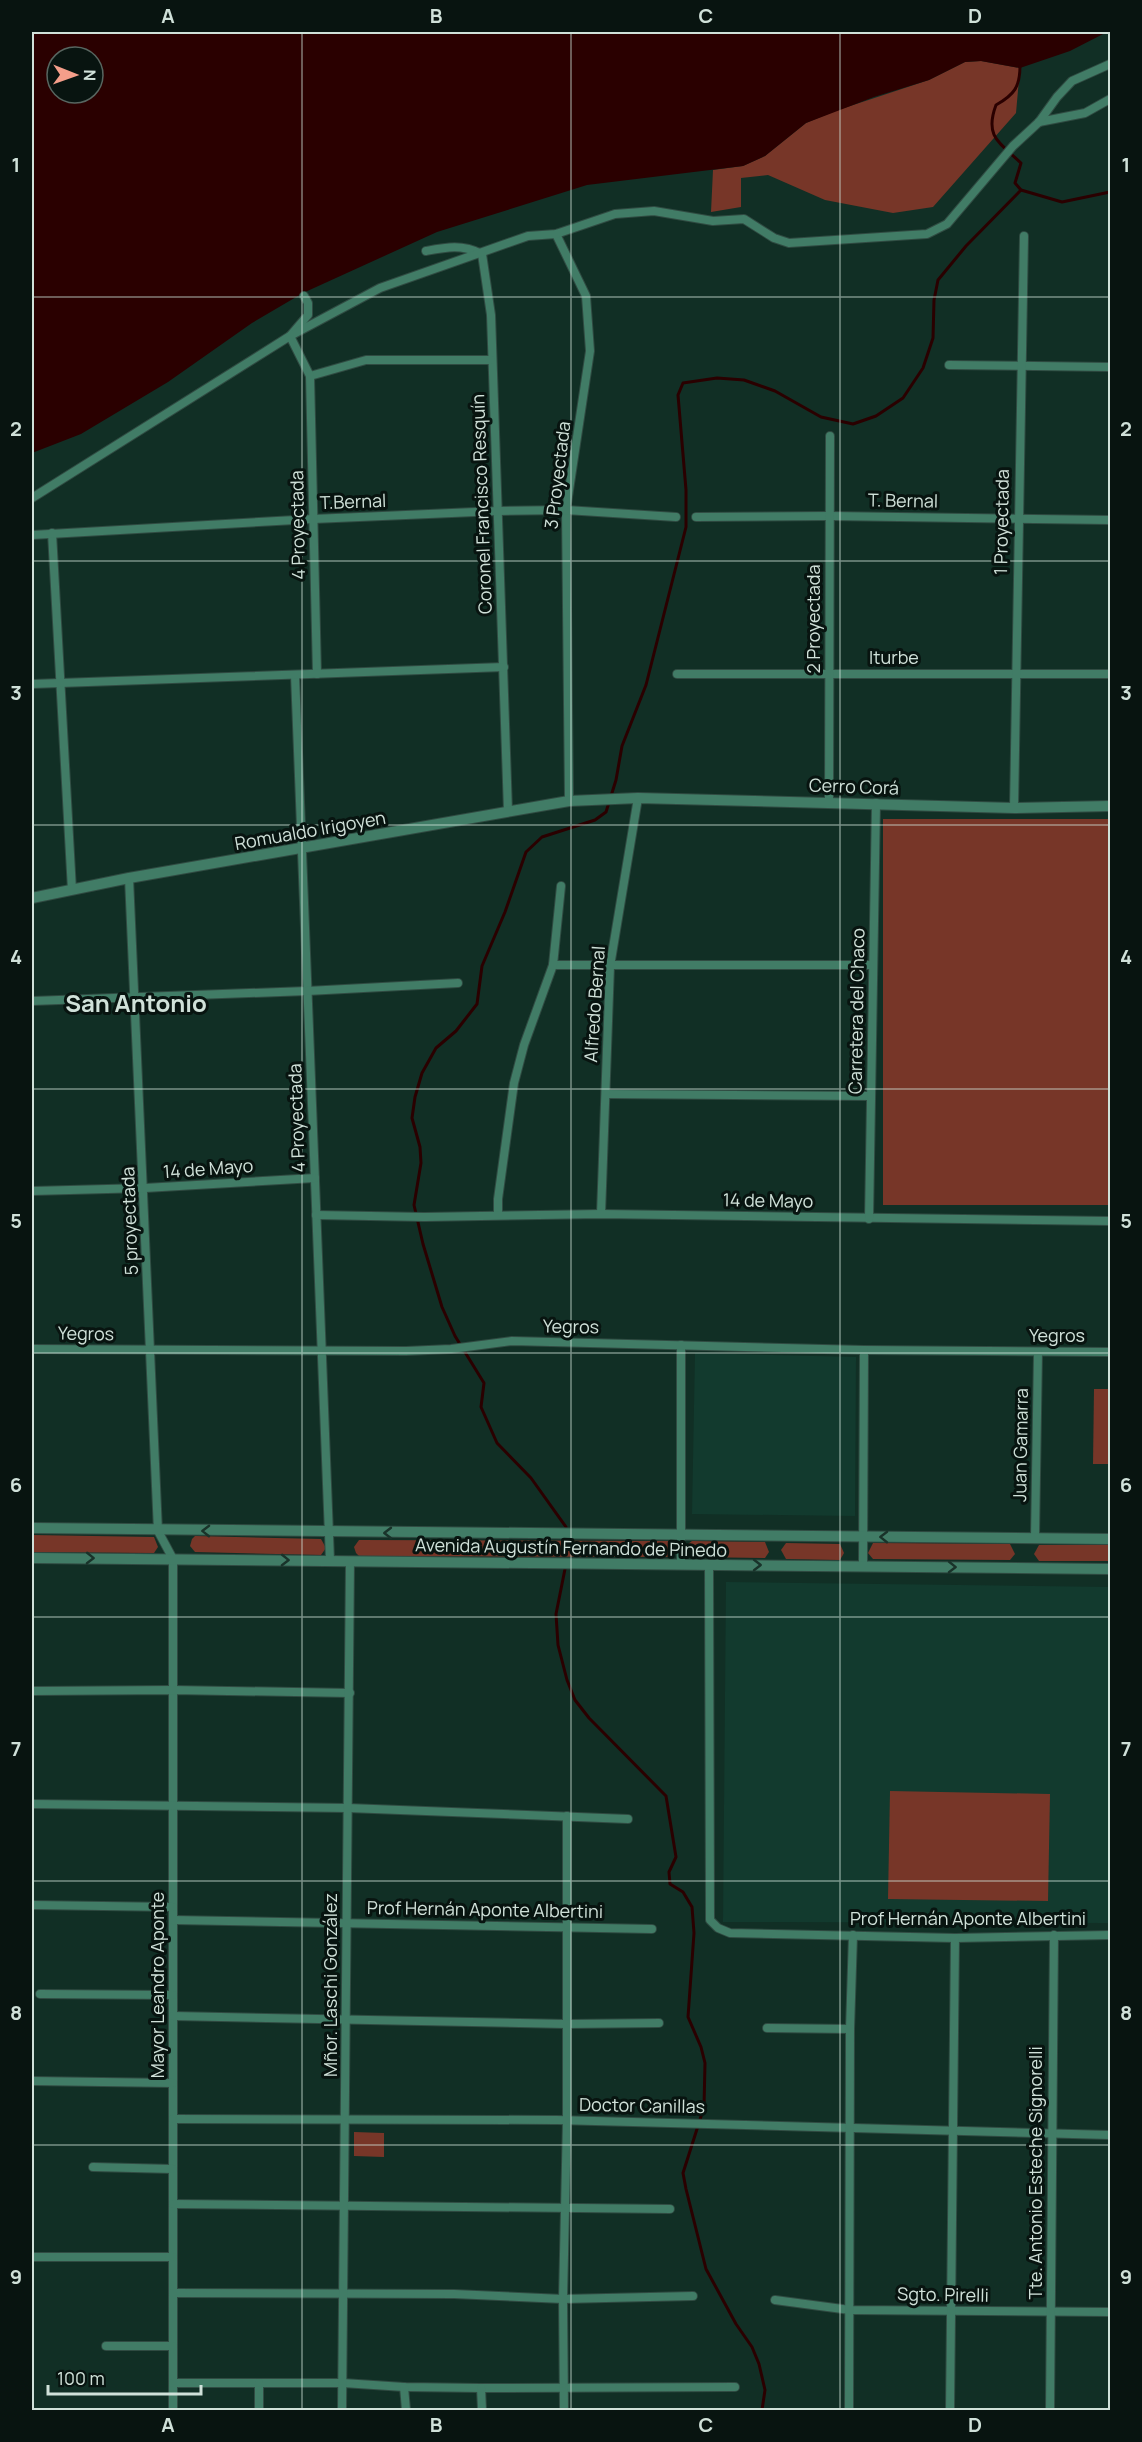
<svg xmlns="http://www.w3.org/2000/svg" width="1142" height="2442" viewBox="0 0 1142 2442" font-family="Manrope,sans-serif">
  <style>
    .built { fill: #123a2e }
    .green { fill: #773628 }
    .water { fill: #2a0000; fill-rule: evenodd }
    .lines { fill: none; stroke-linecap: round; stroke-linejoin: round }
    .stream { stroke: #2a0000; stroke-width: 3 }
    .minor-casing { stroke: #304b42; stroke-width: 10 }
    .tertiary-casing { stroke: #304b42; stroke-width: 12 }
    .minor { stroke: #417c66; stroke-width: 8 }
    .tertiary { stroke: #417c66; stroke-width: 10 }
    .oneway { stroke: #19332a }
    .grid { fill: none; stroke: #d0e1d9; stroke-width: 1.5; stroke-opacity: 0.55 }
    .labels { text-anchor: middle; dominant-baseline: central; stroke-width: 6; stroke-linejoin: round; paint-order: stroke }
    .street-label { font-size: 18px; fill: #d0e1d9; stroke: #081410 }
    .district-label { font-size: 24px; font-weight: bold; fill: #d0e1d9; stroke: #081410 }
    .neatline { fill: none; stroke: #d0e1d9; stroke-width: 2 }
    .grid-label { font-size: 20px; text-anchor: middle; font-weight: bold; fill: #d0e1d9 }
  </style>
  <rect width="100%" height="100%" fill="#112f25"/>
  <g class="built">
    <path d="M695 1353 856 1357 855 1516 692 1514Z"/>
    <path d="M726 1582 1110 1587V1923L723 1922Z"/>
  </g>
  <g class="green">
    <path d="M981 61 1020 68 1016 113 933 207 893 213 825 200 768 175 741 178V207L711 212 713 170 743 166 765 156 806 123 835 111 929 80 965 62Z"/>
    <rect x="883" y="819" width="227" height="386"/>
    <path d="M1094 1389H1110V1464H1093Z"/>
    <path d="M32 1535 154 1537 158 1547 154 1553 32 1552Z"/>
    <path d="M195 1536 321 1539 326 1548 321 1555 195 1552 190 1546 192 1539Z"/>
    <path d="M359 1540 671 1541 675 1551 671 1557H667L359 1556 356 1553 354 1547Z"/>
    <path d="M692 1541 765 1542 769 1552 765 1558 692 1557 687 1551 688 1544Z"/>
    <path d="M786 1543 840 1544 844 1553 840 1560 786 1559 781 1550Z"/>
    <path d="M873 1543 1010 1544 1015 1554 1010 1560 873 1559 868 1553Z"/>
    <path d="M1039 1545H1110V1561H1039L1034 1554Z"/>
    <path d="M890 1791 1050 1794 1048 1901 888 1899Z"/>
    <path d="M354 2132 384 2133V2157L354 2156Z"/>
  </g>
  <path class="water" d="M32 32H1107L1070 51 1020 68 981 61 965 62 929 80 874 97 806 123 765 156 743 166 587 185 437 232 303 293 252 323 168 382 81 434 32 453ZM57 57H93V93H57Z"/>
  <g class="lines">
    <g class="stream">
      <path d="M1020 66C1020 87 1014 95 996 105 984 137 1000 143 1021 163L1015 183 1021 190 1062 202 1110 192"/>
      <path d="M566 1527 531 1478 497 1443 481 1407 484 1383 455 1336 442 1307 423 1244 414 1205 421 1163 420 1147 412 1118 415 1097 422 1073 436 1048 456 1031 477 1004 482 966 505 912 526 852 542 837 595 820 606 812 616 780 622 746 646 685 686 527V490L678 395 683 383 717 378 744 380 775 391 821 417 853 424 876 416 903 398 923 368 933 338 934 300 938 280 966 246 1021 190"/>
      <path d="M565 1553V1542"/>
      <path d="M565 1569 556 1614 558 1645 567 1680 575 1700 589 1718 666 1796 676 1857 669 1872 670 1884 683 1892 692 1907 694 1933 688 2017 701 2047 705 2063 704 2107 683 2173 686 2189 706 2269 736 2324 752 2347 759 2364 765 2390 762 2410"/>
    </g>
    <g class="minor-casing">
      <g id="minor">
        <path d="M1039 122 1085 113 1110 99"/>
        <path d="M556 234 586 296 590 351 566 510 569 801"/>
        <path d="M426 251C447 247 462 244 482 254L491 315 508 811"/>
        <path d="M949 365 1110 367"/>
        <path d="M310 376 366 360H491"/>
        <path d="M32 498 290 336 308 315V303L304 296"/>
        <path d="M696 517 830 516 1110 520"/>
        <path d="M52 533 72 890"/>
        <path d="M32 535 313 519 498 511 566 510 676 517"/>
        <path d="M317 674 310 376 290 336 380 288 528 236 556 234 615 214 654 211 713 221 744 219 774 238 789 243 927 234 947 224 1013 146 1039 122 1057 97 1072 81 1110 64"/>
        <path d="M677 674H1110"/>
        <path d="M295 675 330 1560"/>
        <path d="M32 684 504 667"/>
        <path d="M829 802 830 436"/>
        <path d="M1014 808 1024 236"/>
        <path d="M129 878 158 1531 173 1559V2410"/>
        <path d="M553 965H873"/>
        <path d="M32 1001 307 991 458 983"/>
        <path d="M606 1094 871 1096"/>
        <path d="M32 1191 145 1188 315 1178"/>
        <path d="M498 1214V1199L514 1083 524 1045 553 965 561 886"/>
        <path d="M601 1214 610 966 638 798"/>
        <path d="M316 1215 424 1217 601 1214 1110 1221"/>
        <path d="M869 1219 876 803"/>
        <path d="M681 1345V1564"/>
        <path d="M32 1349 406 1351 451 1349 512 1341 864 1350 1110 1352"/>
        <path d="M1035 1538 1038 1352"/>
        <path d="M709 1565 710 1920 718 1928 730 1933 955 1938 1110 1935"/>
        <path d="M863 1566 864 1350"/>
        <path d="M32 1691 173 1690 350 1693"/>
        <path d="M32 1804 348 1808 628 1819"/>
        <path d="M32 1905 173 1907"/>
        <path d="M173 1920 652 1929"/>
        <path d="M40 1994 173 1995"/>
        <path d="M173 2016 566 2024 659 2023"/>
        <path d="M767 2028 850 2029"/>
        <path d="M32 2081 173 2083"/>
        <path d="M173 2119 557 2120 1110 2135"/>
        <path d="M93 2167 173 2169"/>
        <path d="M173 2204 670 2209"/>
        <path d="M32 2257H173"/>
        <path d="M173 2293 454 2294 563 2299 693 2296"/>
        <path d="M775 2300 850 2310 1110 2312"/>
        <path d="M106 2346H173"/>
        <path d="M173 2383H343L404 2387 481 2388 735 2387"/>
        <path d="M259 2383V2410"/>
        <path d="M404 2387 406 2410"/>
        <path d="M481 2388 482 2410"/>
        <path d="M342 2410 350 1561"/>
        <path d="M564 2410 563 2299 567 2120V1816"/>
        <path d="M849 2410 850 2029 853 1935"/>
        <path d="M950 2410 955 1938"/>
        <path d="M1050 2410 1054 1935"/>
      </g>
    </g>
    <g class="tertiary-casing">
      <g id="tertiary">
        <path d="M32 898 129 878 569 801 638 798 1014 808 1110 806"/>
        <path d="M32 1528 1110 1539"/>
        <path d="M32 1558 1110 1569"/>
      </g>
    </g>
    <use href="#minor" class="minor"/>
    <use href="#tertiary" class="tertiary"/>
  </g>
  <defs><path id="oneway-chevron" d="M-2-3.5L2.5 0L-2 3.5" fill="none" stroke-width="1.6" stroke-linecap="round" stroke-linejoin="round" transform="scale(1.5)"/></defs>
  <g class="oneway">
    <use href="#oneway-chevron" transform="translate(206 1531) rotate(-179)"/>
    <use href="#oneway-chevron" transform="translate(388 1533) rotate(-180)"/>
    <use href="#oneway-chevron" transform="translate(884 1537) rotate(-179)"/>
    <use href="#oneway-chevron" transform="translate(90 1558) rotate(1)"/>
    <use href="#oneway-chevron" transform="translate(285 1560) rotate(1)"/>
    <use href="#oneway-chevron" transform="translate(757 1565)"/>
    <use href="#oneway-chevron" transform="translate(952 1567) rotate(1)"/>
  </g>
  <path class="grid" d="M302 32V2410M571 32V2410M840 32V2410M32 297H1110M32 561H1110M32 825H1110M32 1089H1110M32 1353H1110M32 1617H1110M32 1881H1110M32 2145H1110"/>
  <g class="labels">
    <g class="street-label">
      <text transform="translate(557 475) rotate(-83)">3 Proyectada</text>
      <text transform="translate(903 500) rotate(1)">T. Bernal</text>
      <text transform="translate(353 501) rotate(-2)">T.Bernal</text>
      <text transform="translate(481 504) rotate(-92)">Coronel Francisco Resquín</text>
      <text transform="translate(1001 522) rotate(-89)">1 Proyectada</text>
      <text transform="translate(297 525) rotate(-91)">4 Proyectada</text>
      <text transform="translate(813 619) rotate(-90)">2 Proyectada</text>
      <text x="894" y="657">Iturbe</text>
      <text transform="translate(854 786) rotate(2)">Cerro Corá</text>
      <text transform="translate(310 830) rotate(-10)">Romualdo Irigoyen</text>
      <text transform="translate(594 1004) rotate(-86)">Alfredo Bernal</text>
      <text transform="translate(856 1011) rotate(-89)">Carretera del Chaco</text>
      <text transform="translate(296 1118) rotate(-92)">4 Proyectada</text>
      <text transform="translate(208 1168) rotate(-4)">14 de Mayo</text>
      <text transform="translate(768 1200) rotate(1)">14 de Mayo</text>
      <text transform="translate(129 1221) rotate(-92)">5 proyectada</text>
      <text transform="translate(571 1326) rotate(1)">Yegros</text>
      <text transform="translate(86 1333) rotate(1)">Yegros</text>
      <text x="1057" y="1335">Yegros</text>
      <text transform="translate(1020 1445) rotate(-89)">Juan Gamarra</text>
      <text transform="translate(571 1547) rotate(1)">Avenida Augustín Fernando de Pinedo</text>
      <text transform="translate(485 1909) rotate(1)">Prof Hernán Aponte Albertini</text>
      <text x="968" y="1918">Prof Hernán Aponte Albertini</text>
      <text transform="translate(157 1985) rotate(-90)">Mayor Leandro Aponte</text>
      <text transform="translate(330 1985) rotate(-90)">Mñor. Laschi González</text>
      <text transform="translate(642 2105) rotate(1)">Doctor Canillas</text>
      <text transform="translate(1035 2173) rotate(-90)">Tte. Antonio Esteche Signorelli</text>
      <text transform="translate(943 2294) rotate(1)">Sgto. Pirelli</text>
    </g>
    <g class="district-label">
      <text x="136" y="1002">San Antonio</text>
    </g>
  </g>
  <rect width="1142" height="2442" fill="none" stroke="#081410" stroke-width="66"/>
  <g transform="translate(75 75) rotate(91)"><circle r="28" fill="#081410" stroke="#586660" stroke-width="1.5"/>
  <path d="M0-4.5L10 22L0 15L-10 22Z" fill="#f49e8a"/>
  <text y="-9" font-size="16" font-weight="bold" text-anchor="middle" fill="#d0e1d9">N</text>
  </g>
  <path d="M48 2385v9h153v-9" fill="none" stroke="#d0e1d9" stroke-width="3"/>
  <text x="57" y="2385" font-size="18" fill="#d0e1d9" stroke="#081410" stroke-width="4.5" paint-order="stroke">100 m</text>
  <rect x="33" y="33" width="1076" height="2376" class="neatline"/>
  <g class="grid-label">
    <text x="168" y="23">A</text>
    <text x="436" y="23">B</text>
    <text x="706" y="23">C</text>
    <text x="975" y="23">D</text>
    <text x="16" y="172">1</text>
    <text x="1126" y="172">1</text>
    <text x="16" y="436">2</text>
    <text x="1126" y="436">2</text>
    <text x="16" y="700">3</text>
    <text x="1126" y="700">3</text>
    <text x="16" y="964">4</text>
    <text x="1126" y="964">4</text>
    <text x="16" y="1228">5</text>
    <text x="1126" y="1228">5</text>
    <text x="16" y="1492">6</text>
    <text x="1126" y="1492">6</text>
    <text x="16" y="1756">7</text>
    <text x="1126" y="1756">7</text>
    <text x="16" y="2020">8</text>
    <text x="1126" y="2020">8</text>
    <text x="16" y="2284">9</text>
    <text x="1126" y="2284">9</text>
    <text x="168" y="2432">A</text>
    <text x="436" y="2432">B</text>
    <text x="706" y="2432">C</text>
    <text x="975" y="2432">D</text>
  </g>
</svg>
